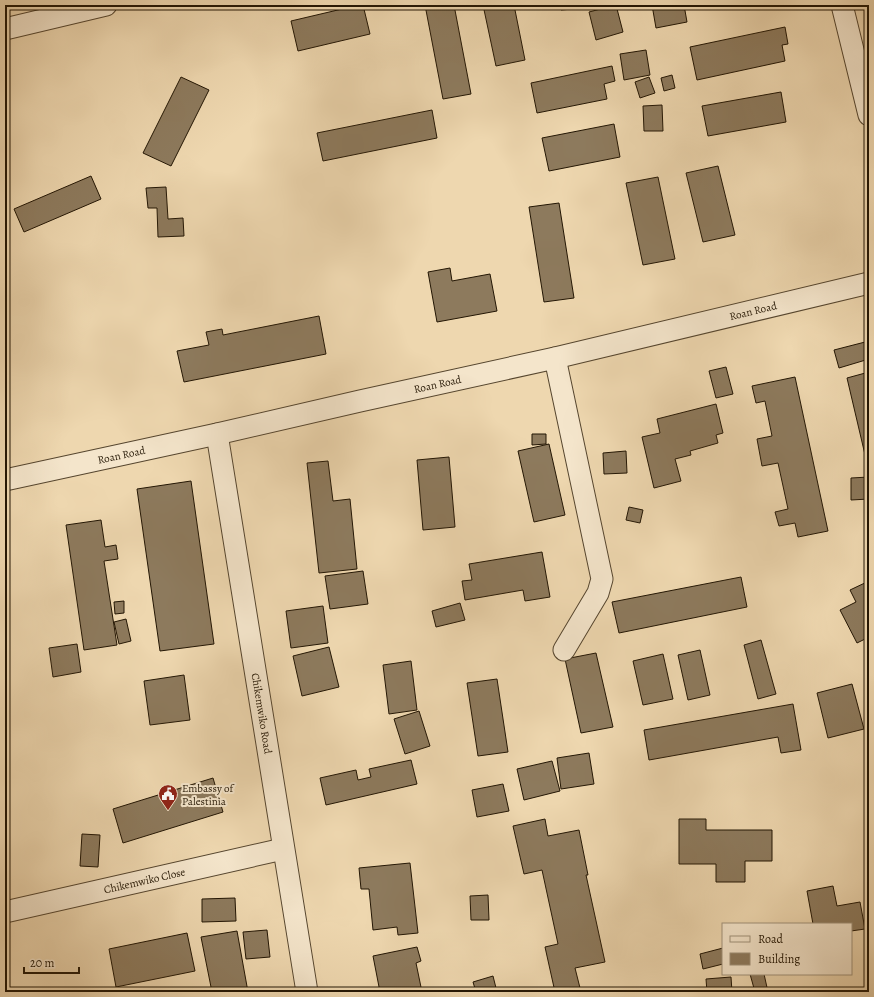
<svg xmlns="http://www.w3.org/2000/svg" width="874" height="997" viewBox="0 0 874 997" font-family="Alegreya,serif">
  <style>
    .building { fill: #8d7a5d; stroke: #231604 }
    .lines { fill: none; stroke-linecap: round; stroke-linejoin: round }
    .minor-casing { stroke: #56462f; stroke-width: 23 }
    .minor { stroke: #f4e5cb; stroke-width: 21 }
    .labels { text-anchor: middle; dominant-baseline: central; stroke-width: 4; stroke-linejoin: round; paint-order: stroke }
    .street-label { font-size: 11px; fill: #231604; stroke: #f4e5cb }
    .poi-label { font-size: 11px; fill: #231604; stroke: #f4e5cb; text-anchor: start }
  </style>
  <rect width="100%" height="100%" fill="#eed7af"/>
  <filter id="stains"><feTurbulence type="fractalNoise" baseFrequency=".005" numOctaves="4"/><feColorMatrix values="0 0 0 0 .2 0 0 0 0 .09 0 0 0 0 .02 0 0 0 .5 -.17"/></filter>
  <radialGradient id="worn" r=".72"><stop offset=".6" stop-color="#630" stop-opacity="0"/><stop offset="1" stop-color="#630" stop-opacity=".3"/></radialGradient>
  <g class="building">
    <path d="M359 5H363L370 34 298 51 291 21Z"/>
    <path d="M425 5H454L471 94 443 99Z"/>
    <path d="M483 5H514L525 60 496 66Z"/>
    <path d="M560 5H584L585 8 561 10Z"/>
    <path d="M616 5 623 32 596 40 589 12Z"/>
    <path d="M652 5H684L687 22 656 28Z"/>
    <path d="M785 27 788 44 782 45 785 61 697 80 690 47Z"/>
    <path d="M646 50 650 75 624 80 620 54Z"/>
    <path d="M612 66 615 81 604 84 607 99 537 113 531 83Z"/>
    <path d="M672 75 675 88 664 91 661 78Z"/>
    <path d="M181 77 209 90 171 166 143 153Z"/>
    <path d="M649 77 655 93 640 98 635 82Z"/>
    <path d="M781 92 786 122 708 136 702 106Z"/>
    <path d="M662 105 663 131H644L643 106Z"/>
    <path d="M432 110 437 138 323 161 317 133Z"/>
    <path d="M614 124 620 157 549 171 542 138Z"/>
    <path d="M718 166 735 235 703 242 686 173Z"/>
    <path d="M91 176 101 199 24 232 14 209Z"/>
    <path d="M658 177 675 259 643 265 626 183Z"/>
    <path d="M166 187 168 219 183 218 184 236 158 237 157 208H148L146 188Z"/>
    <path d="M559 203 574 298 544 302 529 207Z"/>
    <path d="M450 268 452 281 490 274 497 311 437 322 428 272Z"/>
    <path d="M319 316 326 354 184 382 177 351 209 345 206 332 222 329 223 335Z"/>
    <path d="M869 341V359L839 368 834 350Z"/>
    <path d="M726 367 733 394 716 398 709 371Z"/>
    <path d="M869 372V458L866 459 847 378Z"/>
    <path d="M795 377 828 531 798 537 795 523 779 526 775 512 788 509 778 463 762 466 757 439 772 436 765 401 756 403 752 386Z"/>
    <path d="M716 404 723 433 716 435 718 443 690 451 691 455 675 459 681 481 654 488 642 437 660 433 657 419Z"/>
    <path d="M532 434H546V444L532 445Z"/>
    <path d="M549 444 565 515 534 522 518 451Z"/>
    <path d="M626 451 627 473 604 474 603 453Z"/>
    <path d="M449 457 455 527 423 530 417 460Z"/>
    <path d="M328 461 333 501 350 499 357 569 319 573 307 463Z"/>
    <path d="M869 477V499L851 500V478Z"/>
    <path d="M191 481 214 644 160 651 137 489Z"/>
    <path d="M629 507 643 510 640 523 626 520Z"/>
    <path d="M101 520 105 547 116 545 118 559 104 561 117 645 84 650 66 525Z"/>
    <path d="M542 552 550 597 525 601 523 590 465 600 462 581 472 580 469 564Z"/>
    <path d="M363 571 368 604 330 609 325 576Z"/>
    <path d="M741 577 747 607 619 633 612 602Z"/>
    <path d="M869 581V637L857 643 840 610 856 602 850 590Z"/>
    <path d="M124 601V613L115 614 114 602Z"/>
    <path d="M460 603 465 620 436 627 432 611Z"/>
    <path d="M323 606 328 643 291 648 286 611Z"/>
    <path d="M126 619 131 641 119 644 114 622Z"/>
    <path d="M761 640 776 694 758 699 744 645Z"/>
    <path d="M77 644 81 672 53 677 49 648Z"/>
    <path d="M329 647 339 687 302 696 293 656Z"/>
    <path d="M700 650 710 695 688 700 678 655Z"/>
    <path d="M596 653 613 727 581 733 565 659Z"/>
    <path d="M663 654 673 699 643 705 633 661Z"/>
    <path d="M411 661 417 710 389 714 383 665Z"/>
    <path d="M184 675 190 720 150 725 144 681Z"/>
    <path d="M497 679 508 752 478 756 467 683Z"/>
    <path d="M852 684 864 729 828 738 817 693Z"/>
    <path d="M793 704 801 750 781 753 778 737 649 760 644 730Z"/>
    <path d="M419 711 430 746 405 754 394 719Z"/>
    <path d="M589 753 594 784 561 789 557 758Z"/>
    <path d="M411 760 417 784 326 805 320 778 356 770 358 780 371 777 369 769Z"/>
    <path d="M552 761 560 791 524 800 517 769Z"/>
    <rect x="866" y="761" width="3" height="45"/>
    <path d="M213 778 223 812 123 843 113 809Z"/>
    <path d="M503 784 509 811 477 817 472 790Z"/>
    <path d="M545 819 548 836 579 830 588 875H586L605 962 575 968 581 992H555L545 947 558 944 542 870 524 874 513 826Z"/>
    <path d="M679 819H706V830H772V861H745V882H716V864H679Z"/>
    <path d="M82 834 100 835 98 867 80 866Z"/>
    <path d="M410 863 418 933 398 935 397 927 373 930 369 889H361L359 868Z"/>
    <path d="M833 886 837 906 860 902 865 929 851 931V924H813L807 891Z"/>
    <path d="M488 895 489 920H471L470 896Z"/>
    <path d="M235 898 236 921 202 922V899Z"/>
    <path d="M267 930 270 957 246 959 243 932Z"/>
    <path d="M237 931 248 992H212L201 937Z"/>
    <path d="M187 933 195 971 116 987 109 949Z"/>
    <path d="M417 947 421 961 416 963 422 992H380L373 956Z"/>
    <path d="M723 948V964L703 969 700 954Z"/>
    <path d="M750 974H764L768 992H755Z"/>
    <path d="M493 976 497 992H476L473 982Z"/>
    <path d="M731 977 732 992H707L706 979Z"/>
  </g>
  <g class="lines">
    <g class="minor-casing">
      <g id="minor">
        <path d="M842 5 869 115"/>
        <path d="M5 29 106 5"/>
        <path d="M555 358 602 579 598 593 564 650"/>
        <path id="s1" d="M217 434 307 992"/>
        <path id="s2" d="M5 480 217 434 360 401 555 358 869 283"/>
        <path id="s3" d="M5 912 283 849"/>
      </g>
    </g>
    <use href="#minor" class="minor"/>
  </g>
  <defs>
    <g id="civic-pin" transform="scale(1)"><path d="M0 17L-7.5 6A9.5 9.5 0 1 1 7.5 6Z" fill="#8f2418" stroke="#f4e5cb"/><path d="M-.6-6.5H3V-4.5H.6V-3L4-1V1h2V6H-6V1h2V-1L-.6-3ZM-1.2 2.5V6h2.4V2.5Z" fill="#fff"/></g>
  </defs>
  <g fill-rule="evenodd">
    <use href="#civic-pin" x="168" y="794"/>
  </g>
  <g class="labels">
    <g class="street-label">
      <text stroke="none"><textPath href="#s2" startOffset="767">Roan Road</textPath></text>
      <text stroke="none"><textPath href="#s2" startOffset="443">Roan Road</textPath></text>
      <text stroke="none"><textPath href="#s2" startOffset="119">Roan Road</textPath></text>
      <text stroke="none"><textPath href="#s1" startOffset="283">Chikemwiko Road</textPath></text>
      <text stroke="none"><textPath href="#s3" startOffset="143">Chikemwiko Close</textPath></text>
    </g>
    <g class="poi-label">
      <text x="182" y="788">Embassy of<tspan x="182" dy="13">Palestinia</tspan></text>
    </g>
  </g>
  <rect width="874" height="997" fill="none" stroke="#eed7af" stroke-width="20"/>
  <rect x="6" y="6" width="862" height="985" fill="none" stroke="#231604" stroke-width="2"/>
  <rect x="10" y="10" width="854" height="977" fill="none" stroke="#231604"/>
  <rect x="722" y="923" width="130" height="52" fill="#f4e5cb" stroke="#a0927b"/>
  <rect x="730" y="936" width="20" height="6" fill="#f4e5cb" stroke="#a0927b"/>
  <text x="758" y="943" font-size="12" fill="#231604">Road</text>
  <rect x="730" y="953" width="20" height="12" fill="#8d7a5d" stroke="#a0927b"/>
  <text x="758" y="963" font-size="12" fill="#231604">Building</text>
  <path d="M24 967v6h55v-6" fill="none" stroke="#231604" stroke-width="2"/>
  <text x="30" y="967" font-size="12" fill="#231604" stroke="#f4e5cb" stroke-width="3" paint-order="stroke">20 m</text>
  <rect width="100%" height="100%" filter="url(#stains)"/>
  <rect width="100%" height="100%" fill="url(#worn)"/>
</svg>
